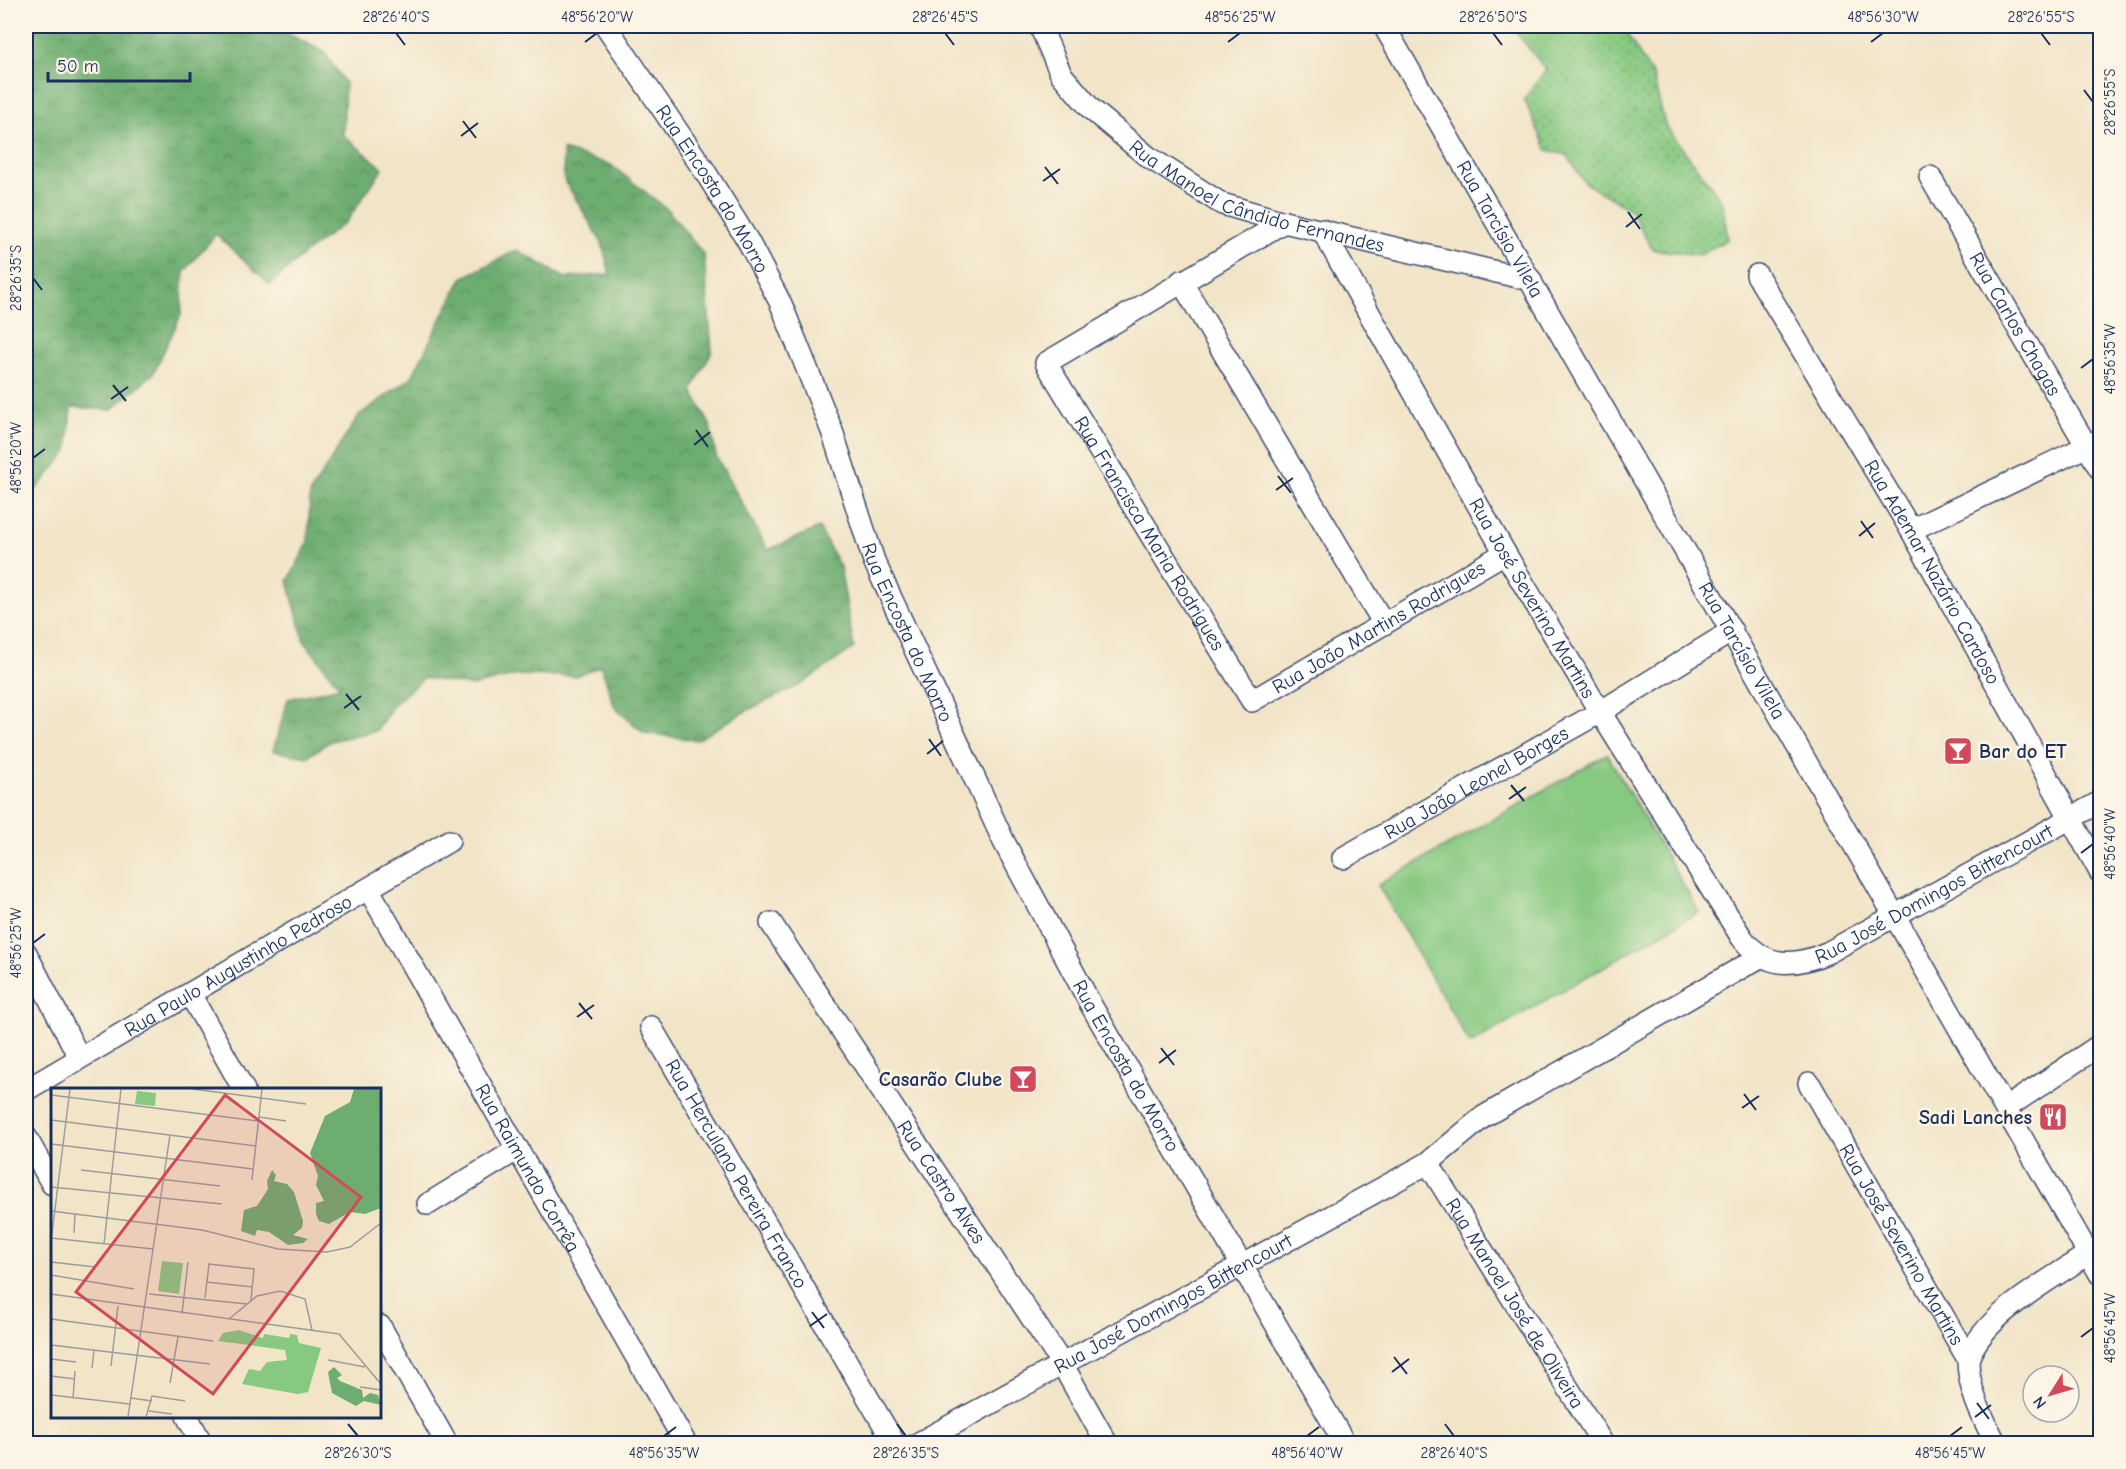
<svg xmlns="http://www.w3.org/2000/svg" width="2126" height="1469" viewBox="0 0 2126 1469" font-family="'Comic Neue',sans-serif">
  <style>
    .grass { fill: url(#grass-dots); stroke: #517c70; stroke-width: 1.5 }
    .forest { fill: url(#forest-crowns); stroke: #446e66; stroke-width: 1.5 }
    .pitch { fill: #87c981; stroke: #517c70; stroke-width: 1.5 }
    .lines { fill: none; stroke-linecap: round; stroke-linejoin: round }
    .street-casing { stroke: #3b4a6e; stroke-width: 24 }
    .street { stroke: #fff; stroke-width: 21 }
    .ticks { fill: none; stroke: #1b2f5e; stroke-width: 2 }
    .labels { text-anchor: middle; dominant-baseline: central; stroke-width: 5; stroke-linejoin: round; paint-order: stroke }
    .street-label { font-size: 20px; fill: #1b2f5e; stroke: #fcf5e5 }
    .poi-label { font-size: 20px; font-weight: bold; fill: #1b2f5e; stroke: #fcf5e5; text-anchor: end }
    .inset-road { fill: none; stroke: #9b9c9d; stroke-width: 1.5 }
    .view { fill: #d1495b; fill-opacity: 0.15; stroke: #d1495b; stroke-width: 3 }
    .inset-edge { fill: none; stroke: #1b2f5e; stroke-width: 3 }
    .neatline { fill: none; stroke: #1b2f5e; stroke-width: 2 }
    .ticks-label { font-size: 15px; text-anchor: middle; fill: #1b2f5e }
  </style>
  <defs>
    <pattern id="grass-dots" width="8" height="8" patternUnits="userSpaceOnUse" patternTransform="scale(1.5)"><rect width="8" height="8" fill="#87c981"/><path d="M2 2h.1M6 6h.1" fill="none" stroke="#6ea46d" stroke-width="1.8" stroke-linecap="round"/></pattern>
    <pattern id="forest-crowns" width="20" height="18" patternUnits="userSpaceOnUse" patternTransform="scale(1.5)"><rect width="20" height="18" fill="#6dad6f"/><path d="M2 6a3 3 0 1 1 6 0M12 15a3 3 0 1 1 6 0" fill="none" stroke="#598d5e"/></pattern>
  </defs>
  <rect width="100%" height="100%" fill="#fcf5e5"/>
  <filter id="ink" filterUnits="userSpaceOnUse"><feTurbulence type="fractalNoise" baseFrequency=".0167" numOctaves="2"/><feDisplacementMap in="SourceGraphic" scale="12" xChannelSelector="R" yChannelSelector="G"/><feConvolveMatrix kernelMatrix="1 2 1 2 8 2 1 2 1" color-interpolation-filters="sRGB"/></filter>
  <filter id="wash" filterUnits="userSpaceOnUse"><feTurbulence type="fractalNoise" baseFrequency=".008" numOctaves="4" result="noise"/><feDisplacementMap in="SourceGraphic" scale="24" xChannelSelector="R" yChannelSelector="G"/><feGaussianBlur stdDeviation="1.35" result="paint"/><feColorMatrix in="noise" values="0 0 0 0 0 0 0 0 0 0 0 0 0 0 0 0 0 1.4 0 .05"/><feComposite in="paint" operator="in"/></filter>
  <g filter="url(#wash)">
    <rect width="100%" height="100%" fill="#f1e4c7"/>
    <path class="grass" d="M1511 26H1622L1653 76 1665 125 1722 201 1728 239 1700 255 1652 249 1631 210 1585 183 1567 155 1547 150 1524 99 1546 70Z"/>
    <g class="forest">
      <path d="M26 26H273L324 52 345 83 343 135 383 168 347 221 303 255 270 285 216 234 184 272 181 315 153 374 111 410 71 407 68 451 26 502Z"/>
      <path d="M563 150 611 165 667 209 704 255 712 351 692 390 710 425 716 456 768 550 819 528 840 567 854 648 800 685 744 712 697 740 644 733 615 708 601 666 576 676 517 675 473 686 424 678 394 704 376 731 331 741 307 757 273 751 288 699 340 687 304 641 288 581 308 543 310 493 359 415 411 378 462 278 517 250 565 278 610 274 602 243 564 179Z"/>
    </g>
    <path class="pitch" d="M1607 754 1699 912 1470 1044 1378 885Z"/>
  </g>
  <g filter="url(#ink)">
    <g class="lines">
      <g class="street-casing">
        <g id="street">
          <path id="s1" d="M606 26 704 170 748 241 781 304 832 431 874 561 1004 842 1091 1005 1345 1444"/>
          <path id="s2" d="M1040 26 1061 74 1091 109 1147 156 1222 204 1284 222 1531 280"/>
          <path id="s3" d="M1384 26 2100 1274"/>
          <path id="s4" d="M1930 177 2100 469"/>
          <path id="s5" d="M1284 222 1046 363 1252 701 1505 553"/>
          <path id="s6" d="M1322 230 1505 553 1600 712 1742 938C1766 969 1795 967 1829 952L2100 802"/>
          <path id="s7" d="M1757 275 1911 530 2100 872"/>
          <path d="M1181 281 1384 624"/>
          <path d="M1911 530 2100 440"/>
          <path id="s8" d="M1343 858 1600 712 1732 631"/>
          <path id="s9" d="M369 890 686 1444"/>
          <path id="s10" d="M771 923 1062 1364 1107 1444"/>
          <path d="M26 953 79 1057"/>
          <path d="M190 994 244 1090"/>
          <path id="s11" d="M651 1027 895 1444"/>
          <path id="s12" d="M1809 1083 1968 1359C1968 1390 1982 1416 1996 1444"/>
          <path id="s13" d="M26 1090 449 841"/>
          <path d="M2006 1108 2100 1045"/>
          <path d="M26 1137 52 1184"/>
          <path id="s14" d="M1428 1163 1603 1444"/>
          <path d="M428 1204 518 1149"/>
          <path d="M380 1326 447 1444"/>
          <path d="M1968 1359C1985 1313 2050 1281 2089 1253"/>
          <path d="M187 1416 202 1444"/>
          <path id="s15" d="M917 1444 1428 1163 1483 1117 1760 957"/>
        </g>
      </g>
      <use href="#street" class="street"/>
    </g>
  </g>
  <path class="ticks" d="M396 33 405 45M945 33 954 45M1493 33 1502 45M2041 33 2050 45M585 42 597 33M1228 42 1240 33M1871 42 1883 33M2084 90 2093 102M463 121 476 138M461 136 478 123M1045 167 1058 184M1043 181 1060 169M1628 212 1640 229M1626 227 1642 214M33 278 42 290M2081 368 2093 359M113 385 126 401M111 399 128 387M696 430 708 447M694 445 710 432M33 458 45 449M1278 476 1291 493M1276 490 1293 478M1861 521 1873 538M1859 536 1875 523M346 694 359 710M344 708 361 696M929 739 941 756M927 754 943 741M1511 785 1524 801M1509 799 1526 787M2081 853 2093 844M33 943 45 934M579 1003 592 1019M577 1017 594 1005M1161 1048 1174 1065M1159 1063 1176 1050M1744 1094 1756 1110M1742 1108 1759 1096M812 1312 824 1328M810 1326 827 1314M2081 1337 2093 1328M1394 1357 1407 1374M1392 1372 1409 1359M1977 1403 1989 1419M1975 1417 1991 1405M348 1424 358 1436M897 1424 906 1436M1445 1424 1454 1436M664 1436 676 1427M1307 1436 1319 1427M1950 1436 1962 1427"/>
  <defs>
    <g id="bar-square" transform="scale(1.5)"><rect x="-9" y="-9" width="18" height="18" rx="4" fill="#d1495b" stroke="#fcf5e5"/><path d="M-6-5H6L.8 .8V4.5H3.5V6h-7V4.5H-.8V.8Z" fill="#fff"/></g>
    <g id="restaurant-square" transform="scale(1.5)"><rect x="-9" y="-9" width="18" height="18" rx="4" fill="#d1495b" stroke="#fcf5e5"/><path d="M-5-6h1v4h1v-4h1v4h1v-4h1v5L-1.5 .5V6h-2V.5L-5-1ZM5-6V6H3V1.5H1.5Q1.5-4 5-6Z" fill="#fff"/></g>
  </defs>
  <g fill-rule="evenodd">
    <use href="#bar-square" x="1958" y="751"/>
    <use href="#bar-square" x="1023" y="1079"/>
    <use href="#restaurant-square" x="2053" y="1117"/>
  </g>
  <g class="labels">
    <g class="street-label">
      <text stroke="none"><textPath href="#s1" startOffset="195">Rua Encosta do Morro</textPath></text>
      <text stroke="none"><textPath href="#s2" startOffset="290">Rua Manoel Cândido Fernandes</textPath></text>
      <text stroke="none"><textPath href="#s3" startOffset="234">Rua Tarcísio Vilela</textPath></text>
      <text stroke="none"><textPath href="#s4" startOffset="170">Rua Carlos Chagas</textPath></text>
      <text stroke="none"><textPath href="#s5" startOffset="476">Rua Francisca Maria Rodrigues</textPath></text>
      <text stroke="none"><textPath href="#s7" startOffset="345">Rua Ademar Nazário Cardoso</textPath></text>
      <text stroke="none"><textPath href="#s6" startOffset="424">Rua José Severino Martins</textPath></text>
      <text stroke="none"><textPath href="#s5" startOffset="819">Rua João Martins Rodrigues</textPath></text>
      <text stroke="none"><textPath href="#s1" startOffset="681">Rua Encosta do Morro</textPath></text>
      <text stroke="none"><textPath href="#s3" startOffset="720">Rua Tarcísio Vilela</textPath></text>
      <text stroke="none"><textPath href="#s8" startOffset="153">Rua João Leonel Borges</textPath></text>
      <text stroke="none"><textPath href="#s6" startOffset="1040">Rua José Domingos Bittencourt</textPath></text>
      <text stroke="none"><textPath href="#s13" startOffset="246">Rua Paulo Augustinho Pedroso</textPath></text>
      <text stroke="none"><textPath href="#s1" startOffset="1167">Rua Encosta do Morro</textPath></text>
      <text stroke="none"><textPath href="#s9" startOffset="320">Rua Raimundo Corrêa</textPath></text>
      <text stroke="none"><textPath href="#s11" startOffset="170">Rua Herculano Pereira Franco</textPath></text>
      <text stroke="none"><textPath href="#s10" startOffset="310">Rua Castro Alves</textPath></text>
      <text stroke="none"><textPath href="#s12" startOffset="186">Rua José Severino Martins</textPath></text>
      <text stroke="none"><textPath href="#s14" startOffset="165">Rua Manoel José de Oliveira</textPath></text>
      <text stroke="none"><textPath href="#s15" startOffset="292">Rua José Domingos Bittencourt</textPath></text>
    </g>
    <g class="poi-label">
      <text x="1979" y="751" text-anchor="start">Bar do ET</text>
      <text x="1002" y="1079">Casarão Clube</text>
      <text x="2032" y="1117">Sadi Lanches</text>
    </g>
  </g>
  <g transform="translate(51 1088)">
    <rect width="330" height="330" fill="#f1e4c7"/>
    <path d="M188 242 212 250 213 246 238 250 239 246 246 247 248 255 270 260 257 304 247 306 191 296 198 281 209 283 216 274 236 272 234 262 167 253 172 245Z" fill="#87c981"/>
    <path d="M303 1H328L330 7V120L314 126 299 124 278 136 268 133 265 126V115L273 113 265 97 267 88 259 65 274 28 299 14ZM221 82 225 87 223 93 236 96 243 104 252 133 251 140 242 147 257 151 252 155 237 157 218 144 206 142 204 148 190 143 193 122 206 118 217 101 216 93ZM283 279 291 287 286 290 289 293 311 302 312 310 319 305 327 307 330 317 313 313 305 318 281 305 277 284Z" fill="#6dad6f"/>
    <path d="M86 3 105 5 104 18 84 16Z" fill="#87c981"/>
    <path d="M111 173 132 175 128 206 107 203Z" fill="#87c981"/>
    <path class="inset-road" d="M142 1 255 16M0 7 207 33M208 29 235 33M0 32 205 58M0 56 202 81M30 82 169 98M201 92 211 1M0 99 171 116M0 123 151 142 227 161 276 164 299 159 330 135M23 145 24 126M0 150 102 161M0 153 19 1M53 156 70 1M0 174 44 179M0 187 83 201M155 194 202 199M0 206 288 246 330 296M98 206 196 216M154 210 158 176 203 181 200 212M131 226 137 174M0 231 162 253M178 231 206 208 229 203 254 211 261 242M0 257 159 276M0 271 25 274M277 272 314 279M60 278 67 218M41 280 43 262M0 288 24 291M119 295 127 249M309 299 330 302M0 307 79 316M22 310 24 283M80 310 101 313M98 323 121 326M77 329 119 47M95 329 101 308 134 313"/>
    <path class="view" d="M174 7 310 109 162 306 25 204Z"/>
    <rect width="330" height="330" class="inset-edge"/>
  </g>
  <rect width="2126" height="1469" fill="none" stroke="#fcf5e5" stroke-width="66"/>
  <g transform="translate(2051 1394) rotate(233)"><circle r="28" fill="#fcf5e5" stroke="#a2a6af" stroke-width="1.5"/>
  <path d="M0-4.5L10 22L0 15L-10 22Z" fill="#d1495b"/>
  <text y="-9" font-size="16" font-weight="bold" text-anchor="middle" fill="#1b2f5e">N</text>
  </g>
  <path d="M48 72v9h142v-9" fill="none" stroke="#1b2f5e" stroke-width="3"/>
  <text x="57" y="72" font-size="18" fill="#1b2f5e" stroke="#fcf5e5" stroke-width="4.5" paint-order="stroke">50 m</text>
  <rect x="33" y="33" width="2060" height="1403" class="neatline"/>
  <g class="ticks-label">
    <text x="396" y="22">28°26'40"S</text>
    <text x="597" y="22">48°56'20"W</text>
    <text x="945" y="22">28°26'45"S</text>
    <text x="1240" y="22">48°56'25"W</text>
    <text x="1493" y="22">28°26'50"S</text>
    <text x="1883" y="22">48°56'30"W</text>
    <text x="2041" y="22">28°26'55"S</text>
    <text transform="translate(2110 102) rotate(-90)" y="5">28°26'55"S</text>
    <text transform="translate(16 278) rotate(-90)" y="5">28°26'35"S</text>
    <text transform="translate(2110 359) rotate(-90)" y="5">48°56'35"W</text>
    <text transform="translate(16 458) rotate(-90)" y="5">48°56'20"W</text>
    <text transform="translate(2110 844) rotate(-90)" y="5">48°56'40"W</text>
    <text transform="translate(16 943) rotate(-90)" y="5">48°56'25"W</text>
    <text transform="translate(2110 1328) rotate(-90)" y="5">48°56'45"W</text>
    <text x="358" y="1458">28°26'30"S</text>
    <text x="664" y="1458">48°56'35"W</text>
    <text x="906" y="1458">28°26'35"S</text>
    <text x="1307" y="1458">48°56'40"W</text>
    <text x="1454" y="1458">28°26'40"S</text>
    <text x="1950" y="1458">48°56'45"W</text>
  </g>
</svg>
